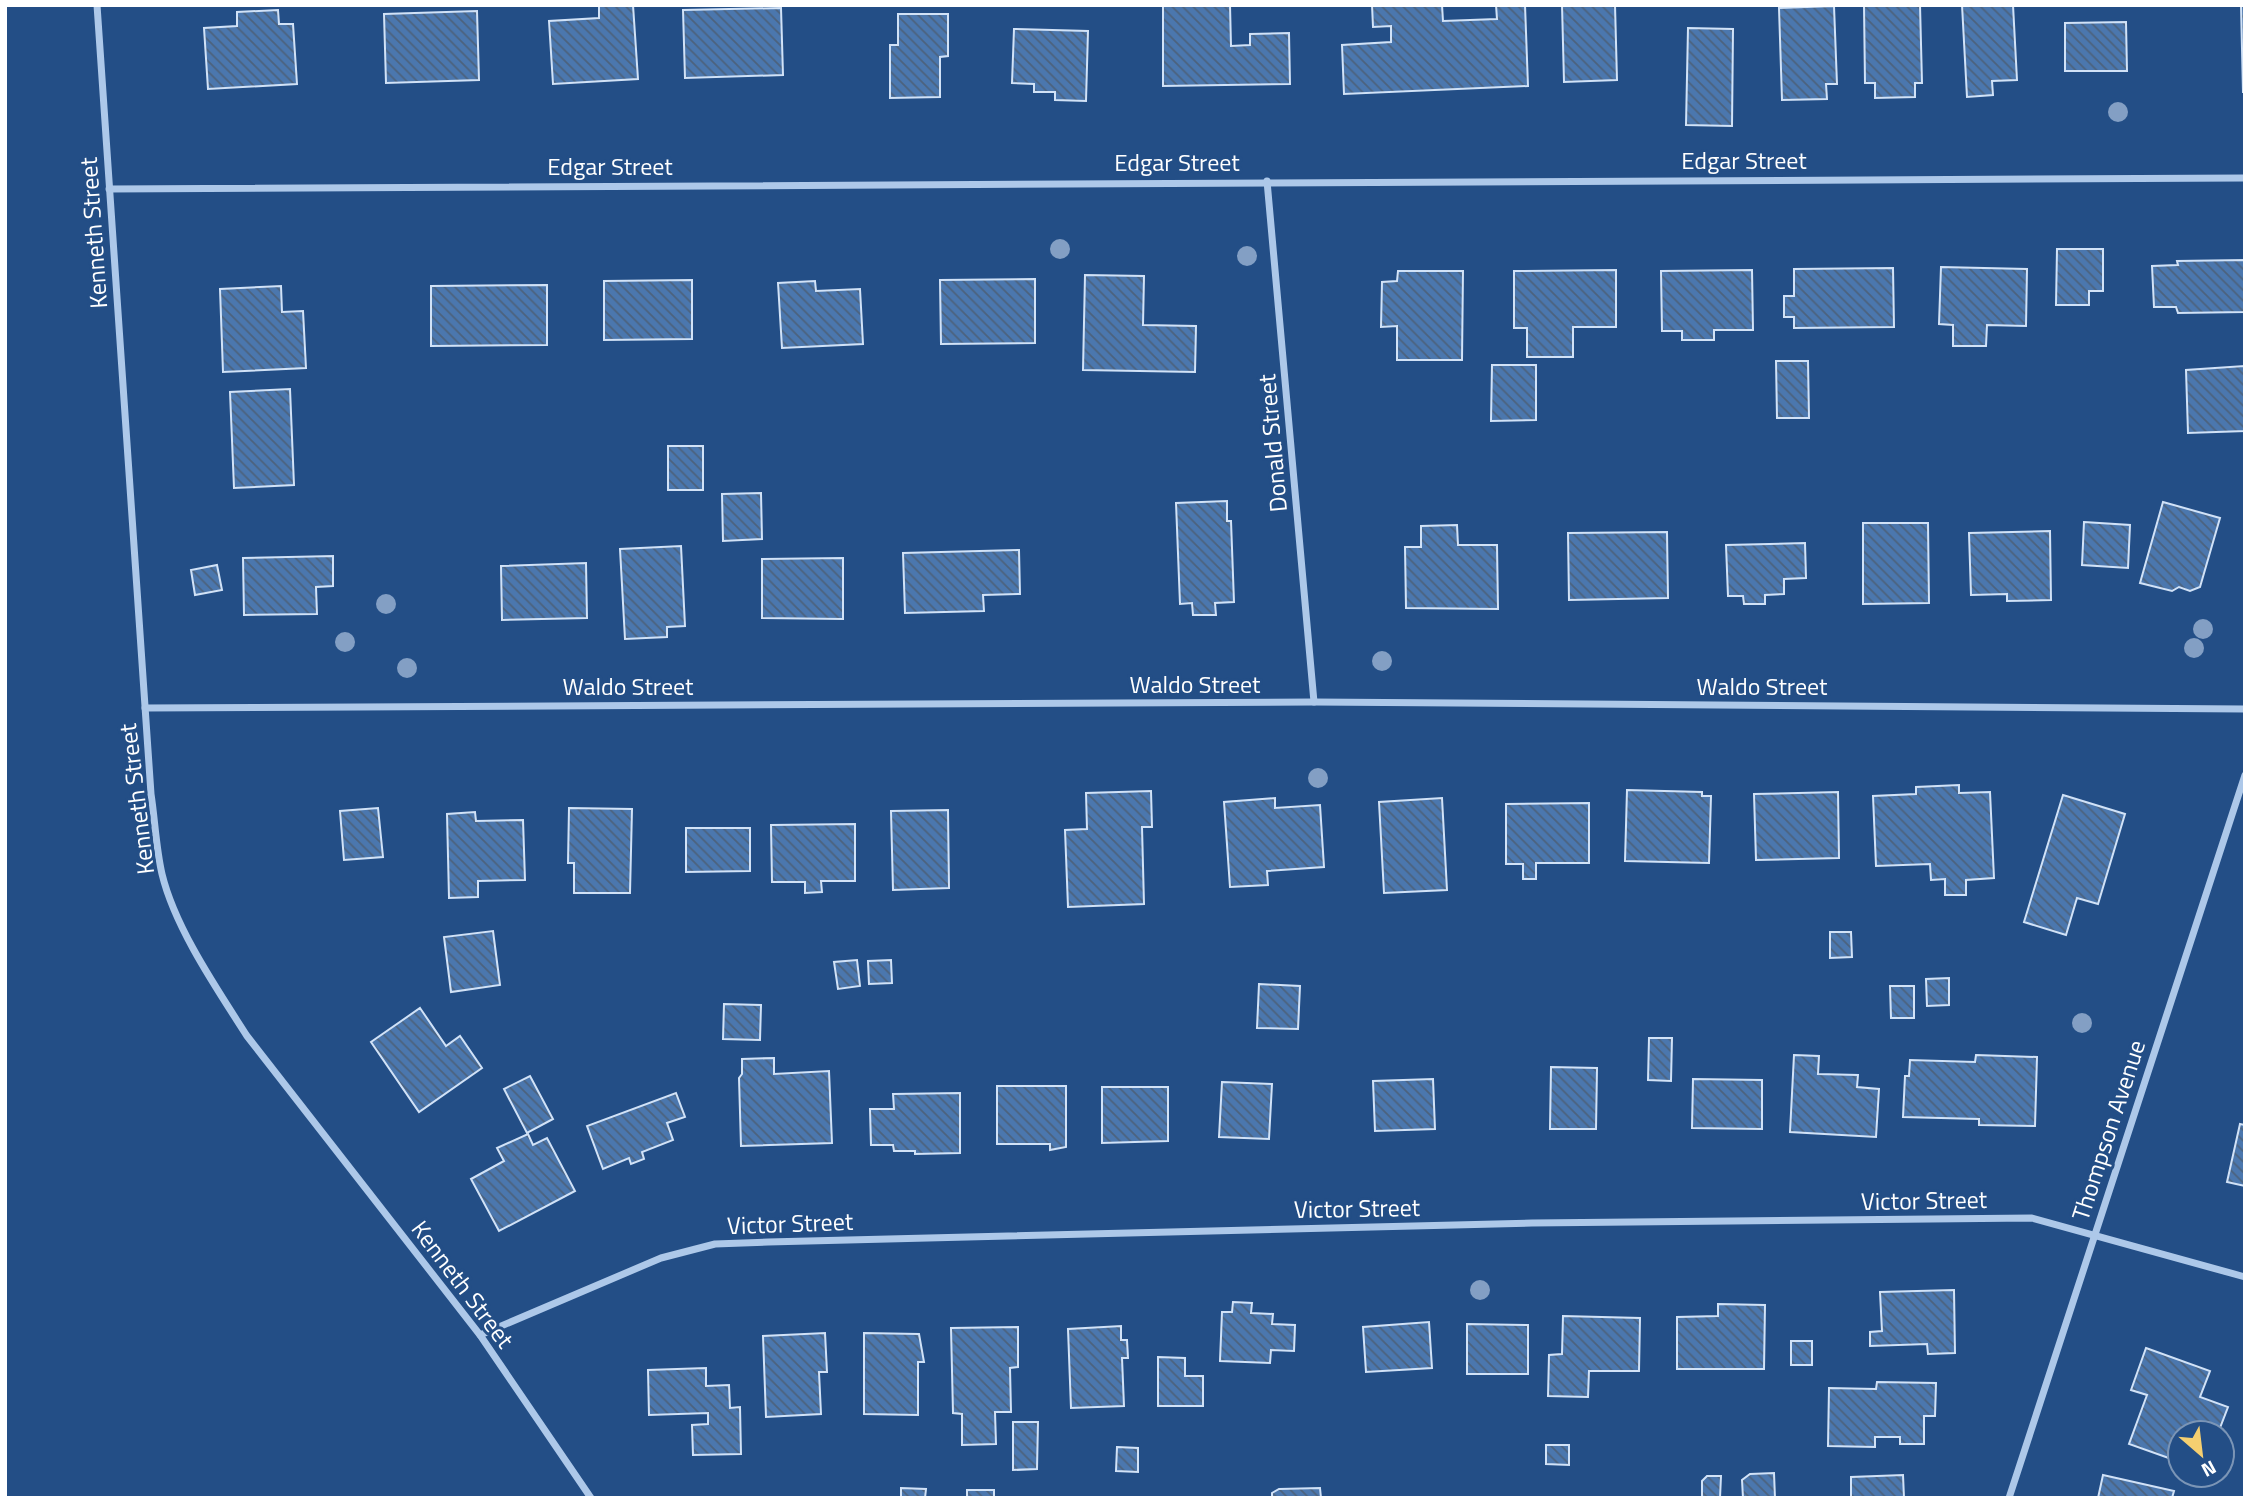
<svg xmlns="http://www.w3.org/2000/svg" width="2250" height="1503" viewBox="0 0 2250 1503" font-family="'Titillium Web',sans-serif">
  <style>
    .building { fill: url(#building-back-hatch); stroke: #d1e2f7; stroke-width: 2 }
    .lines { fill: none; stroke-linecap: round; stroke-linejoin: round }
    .minor { stroke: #adc8e9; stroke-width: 7 }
    .tree { fill: #839fc4 }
    .labels { text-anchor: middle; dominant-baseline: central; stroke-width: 6; stroke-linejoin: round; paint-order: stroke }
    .street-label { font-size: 24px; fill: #fff; stroke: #234e86 }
  </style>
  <defs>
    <pattern id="building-back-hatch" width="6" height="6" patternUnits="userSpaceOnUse" patternTransform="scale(1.75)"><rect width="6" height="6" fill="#4b77ae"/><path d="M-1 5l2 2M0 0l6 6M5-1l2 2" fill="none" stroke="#4c627d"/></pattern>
  </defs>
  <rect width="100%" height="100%" fill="#234e86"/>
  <g class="building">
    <path d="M633 5 638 79 553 84 549 21 599 18V6Z"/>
    <path d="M1163 5H1230L1231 46 1250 45V34L1289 33 1290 84 1163 86Z"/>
    <path d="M1372 5H1442L1443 21 1497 19 1496 5H1525L1528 86 1344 94 1342 45 1391 42V26L1373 27Z"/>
    <path d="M1562 5H1615L1617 80 1564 82Z"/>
    <path d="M1864 5H1920L1922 83H1915V97L1875 98V83H1865Z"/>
    <path d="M1962 5H2013L2017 80 1992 81 1993 95 1967 97Z"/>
    <path d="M2241 5H2245V92H2243Z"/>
    <path d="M1834 6 1837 84H1826L1827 99 1782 100 1779 8Z"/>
    <path d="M781 8 783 75 685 78 683 10Z"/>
    <path d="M278 10 279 24H293L297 84 208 89 204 28 237 26V12Z"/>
    <path d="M477 11 479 80 386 83 384 14Z"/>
    <path d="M898 14H948V56L940 57V97L890 98V45H898Z"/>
    <path d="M2126 22 2127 71H2065V23Z"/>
    <path d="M1688 28 1733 29 1732 126 1686 125Z"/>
    <path d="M1014 29 1088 31 1086 101 1055 100V92H1034V84L1012 83Z"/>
    <path d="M2057 249H2103V291H2089V305H2056Z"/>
    <path d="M2245 260V312L2178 313 2176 307H2154L2152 266 2178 265 2177 261Z"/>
    <path d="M1941 267 2027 269 2026 326 1987 325 1986 346H1953V325L1939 324Z"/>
    <path d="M1893 268 1894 327 1794 328V317H1784V296H1794V269Z"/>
    <path d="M1616 270V327H1573V357H1527V328H1514V271Z"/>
    <path d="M1752 270 1753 330H1714V340H1682V331H1662L1661 271Z"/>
    <path d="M1398 271H1463L1462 360H1397V326L1381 327 1382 282 1397 281Z"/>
    <path d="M1085 275 1144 276 1143 325 1196 326 1195 372 1083 370Z"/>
    <path d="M1035 279V343L941 344 940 280Z"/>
    <path d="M692 280V339L604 340V281Z"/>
    <path d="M815 281 816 291 860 289 863 344 782 348 778 283Z"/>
    <path d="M547 285V345L431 346V286Z"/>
    <path d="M281 286 282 312 303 311 306 368 223 372 220 289Z"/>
    <path d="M1776 361H1808L1809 418H1777Z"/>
    <path d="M1492 365H1536V420L1491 421Z"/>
    <path d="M2244 366 2245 431 2188 433 2186 370Z"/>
    <path d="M290 389 294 485 234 488 230 392Z"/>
    <rect x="668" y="446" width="35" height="44"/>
    <path d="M761 493 762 539 723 541 722 494Z"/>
    <path d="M1227 501V521H1231L1234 602 1215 603 1216 615H1193L1192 603 1180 604 1176 503Z"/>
    <path d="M2163 502 2220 518 2200 587 2190 591 2179 587 2172 591 2140 583Z"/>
    <path d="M2084 522 2130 525 2128 568 2082 565Z"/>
    <path d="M1863 523H1928L1929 603 1863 604Z"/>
    <path d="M1457 525 1458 545H1497L1498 609 1406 608 1405 547H1421V526Z"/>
    <path d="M2050 531 2051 600 2007 601V594L1971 595 1969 533Z"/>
    <path d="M1667 532 1668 598 1569 600 1568 533Z"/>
    <path d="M1805 543 1806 578 1784 579V594L1765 595V604H1744L1743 596H1728L1726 545Z"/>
    <path d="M681 546 685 626 667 627V637L625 639 620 549Z"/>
    <path d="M1019 550 1020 594 983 595 984 611 905 613 903 553Z"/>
    <path d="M333 556V586L316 587 317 614 244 615 243 558Z"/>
    <path d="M843 558V619L762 618V559Z"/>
    <path d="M586 563 587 618 502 620 501 566Z"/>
    <path d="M217 565 222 590 195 595 191 570Z"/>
    <path d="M1959 785V793L1990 792 1994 878 1966 880V895H1945V879L1931 880 1930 864 1876 866 1873 796 1916 794V787Z"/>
    <path d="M1627 790 1702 792V796H1711L1709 863 1625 861Z"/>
    <path d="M1151 791 1152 827H1142L1144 904 1068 907 1065 830 1087 829 1086 793Z"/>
    <path d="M1838 792 1839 858 1756 860 1754 794Z"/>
    <path d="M2063 795 2125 814 2098 904 2077 898 2066 935 2024 922Z"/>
    <path d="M1275 798V808L1320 805 1324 867 1267 871 1268 885 1230 887 1224 802Z"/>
    <path d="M1442 798 1447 890 1384 893 1379 802Z"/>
    <path d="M1589 803V863H1536V879H1523V864H1506V804Z"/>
    <path d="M378 808 383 857 344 860 340 811Z"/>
    <path d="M569 808 632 809 630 893H574V863H568Z"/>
    <path d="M948 810 949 888 893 890 891 811Z"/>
    <path d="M475 812 476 821 523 820 525 880 478 881V897L449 898 447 814Z"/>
    <path d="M855 824V881H821L822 892 805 893V882H772L771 825Z"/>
    <path d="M686 828H750V871L686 872Z"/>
    <path d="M493 931 500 985 451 992 444 937Z"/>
    <path d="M1830 932H1851L1852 957 1830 958Z"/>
    <path d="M857 960 860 986 838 989 834 962Z"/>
    <path d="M891 960 892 983 869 984 868 961Z"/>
    <path d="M1949 978V1005L1927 1006 1926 979Z"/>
    <path d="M1259 984 1300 986 1298 1029 1257 1028Z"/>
    <path d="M1890 986H1914V1018H1891Z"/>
    <path d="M724 1004 761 1005 760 1040 723 1039Z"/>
    <path d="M420 1008 446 1046 460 1036 482 1068 419 1112 371 1042Z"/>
    <path d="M1649 1038H1672L1671 1081 1648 1080Z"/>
    <path d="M1794 1055 1819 1056 1818 1074 1858 1075 1857 1087 1879 1089 1876 1137 1790 1132Z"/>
    <path d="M1976 1055 2037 1057 2035 1126 1979 1125V1119L1903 1117 1905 1076H1909L1910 1060 1975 1062Z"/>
    <path d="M774 1058V1074L829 1071 832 1143 741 1146 739 1078 742 1074V1059Z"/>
    <path d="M1551 1067 1597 1068 1596 1129H1550Z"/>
    <path d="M530 1076 553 1119 527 1133 504 1089Z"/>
    <path d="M1433 1079 1435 1129 1375 1131 1373 1081Z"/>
    <path d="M1693 1079 1762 1080V1129L1692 1128Z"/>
    <path d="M1222 1082 1272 1084 1269 1139 1219 1137Z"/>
    <path d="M997 1086H1066V1147L1050 1150V1144H997Z"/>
    <path d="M1102 1087H1168V1141L1102 1143Z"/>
    <path d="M676 1093 685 1117 667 1123 673 1140 642 1152 644 1159 631 1164 629 1158 603 1169 587 1126Z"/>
    <path d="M960 1093V1153L915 1154V1151H894L893 1145H871L870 1109H894L893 1094Z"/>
    <path d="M2240 1124 2245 1125V1186L2227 1182Z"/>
    <path d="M528 1134 533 1145 547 1138 575 1191 499 1231 471 1179 504 1161 497 1148Z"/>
    <path d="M1954 1290 1955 1353 1928 1354 1927 1344 1870 1346V1332L1882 1331 1880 1292Z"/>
    <path d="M1233 1302 1252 1303 1251 1313 1273 1314 1272 1324 1295 1325 1294 1351 1271 1350 1270 1363 1220 1361 1222 1312H1232Z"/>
    <path d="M1718 1304 1765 1305 1764 1369H1677V1317L1718 1316Z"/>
    <path d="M1563 1316 1640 1318 1639 1371H1589L1588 1397 1548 1396 1549 1355 1562 1354Z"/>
    <path d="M1429 1322 1432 1368 1366 1372 1363 1327Z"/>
    <path d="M1467 1324 1528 1325V1374H1467Z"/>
    <path d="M1121 1326V1340H1127L1128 1358H1122L1124 1406 1071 1408 1068 1329Z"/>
    <path d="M1018 1327V1367L1010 1368 1011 1412H995L996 1444 962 1445V1414L953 1413 951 1328Z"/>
    <path d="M825 1333 827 1372H819L821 1414 766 1417 763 1336Z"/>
    <path d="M864 1333 919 1334 924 1362H918V1415L864 1414Z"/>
    <rect x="1791" y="1341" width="21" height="24"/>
    <path d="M2146 1348 2210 1371 2200 1397 2228 1407 2218 1433H2180V1462L2129 1444 2147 1395 2131 1390Z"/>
    <path d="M1158 1357 1185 1358V1376H1203V1406H1158Z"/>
    <path d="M706 1368V1386L729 1385 730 1408 740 1407 741 1454 693 1455 692 1425 708 1424V1413L649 1415 648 1370Z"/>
    <path d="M1877 1382 1936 1383 1935 1416H1924V1444H1900V1437H1875V1447L1828 1446 1829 1388 1876 1389Z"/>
    <path d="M1013 1422H1038L1037 1469 1013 1470Z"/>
    <path d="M1546 1445H1569V1465L1546 1464Z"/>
    <path d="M1117 1447 1138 1448V1472L1116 1471Z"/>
    <path d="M1774 1473 1775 1498H1743L1742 1480 1750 1474Z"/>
    <path d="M1903 1475 1904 1498H1851V1477Z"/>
    <path d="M2103 1475 2174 1491 2172 1498H2098Z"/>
    <path d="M1707 1476H1721L1720 1498H1702V1481Z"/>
    <path d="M901 1488 926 1489 925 1498H901Z"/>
    <path d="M1320 1488 1321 1498H1272V1493L1279 1489Z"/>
    <rect x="967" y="1490" width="27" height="8"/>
  </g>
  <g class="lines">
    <g class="minor">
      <path d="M97 5 151 794C155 820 156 848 162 874 175 928 217 989 247 1036L480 1335 591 1498"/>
      <path d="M1267 181 1314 702"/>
      <path d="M109 189 2245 178"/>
      <path d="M145 708 1314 702 2245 709"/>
      <path d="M480 1335 661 1258 715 1244 768 1242 1532 1223 2032 1218 2245 1277"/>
      <path d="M2009 1498 2245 775"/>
    </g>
  </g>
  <g class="tree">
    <circle cx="2118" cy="112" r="10"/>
    <circle cx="1060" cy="249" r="10"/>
    <circle cx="1247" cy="256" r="10"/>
    <circle cx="386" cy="604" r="10"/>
    <circle cx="2203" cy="629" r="10"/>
    <circle cx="345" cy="642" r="10"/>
    <circle cx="2194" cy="648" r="10"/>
    <circle cx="1382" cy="661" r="10"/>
    <circle cx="407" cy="668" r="10"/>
    <circle cx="1318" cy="778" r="10"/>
    <circle cx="2082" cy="1023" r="10"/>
    <circle cx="1480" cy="1290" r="10"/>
  </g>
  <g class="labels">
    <g class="street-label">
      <text x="1744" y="160">Edgar Street</text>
      <text x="1177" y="162">Edgar Street</text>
      <text x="610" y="166">Edgar Street</text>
      <text transform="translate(93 233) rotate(-94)">Kenneth Street</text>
      <text transform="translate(1272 443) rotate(-95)">Donald Street</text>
      <text x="1195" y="684">Waldo Street</text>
      <text x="628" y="686">Waldo Street</text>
      <text x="1762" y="686">Waldo Street</text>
      <text transform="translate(136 799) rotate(-97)">Kenneth Street</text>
      <text transform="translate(2108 1130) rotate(-72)">Thompson Avenue</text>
      <text transform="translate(1924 1200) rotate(-1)">Victor Street</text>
      <text transform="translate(1357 1208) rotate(-1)">Victor Street</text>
      <text transform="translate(790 1223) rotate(-2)">Victor Street</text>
      <text transform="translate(463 1284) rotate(53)">Kenneth Street</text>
    </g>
  </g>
  <rect width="2250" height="1503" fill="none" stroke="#ffffff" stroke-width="14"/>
  <g transform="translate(2201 1454) rotate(152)"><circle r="33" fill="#234e86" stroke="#7b95b6" stroke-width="2"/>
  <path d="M0-5L12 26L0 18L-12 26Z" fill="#f5cf70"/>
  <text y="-10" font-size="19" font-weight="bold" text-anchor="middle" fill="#ffffff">N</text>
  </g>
</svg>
